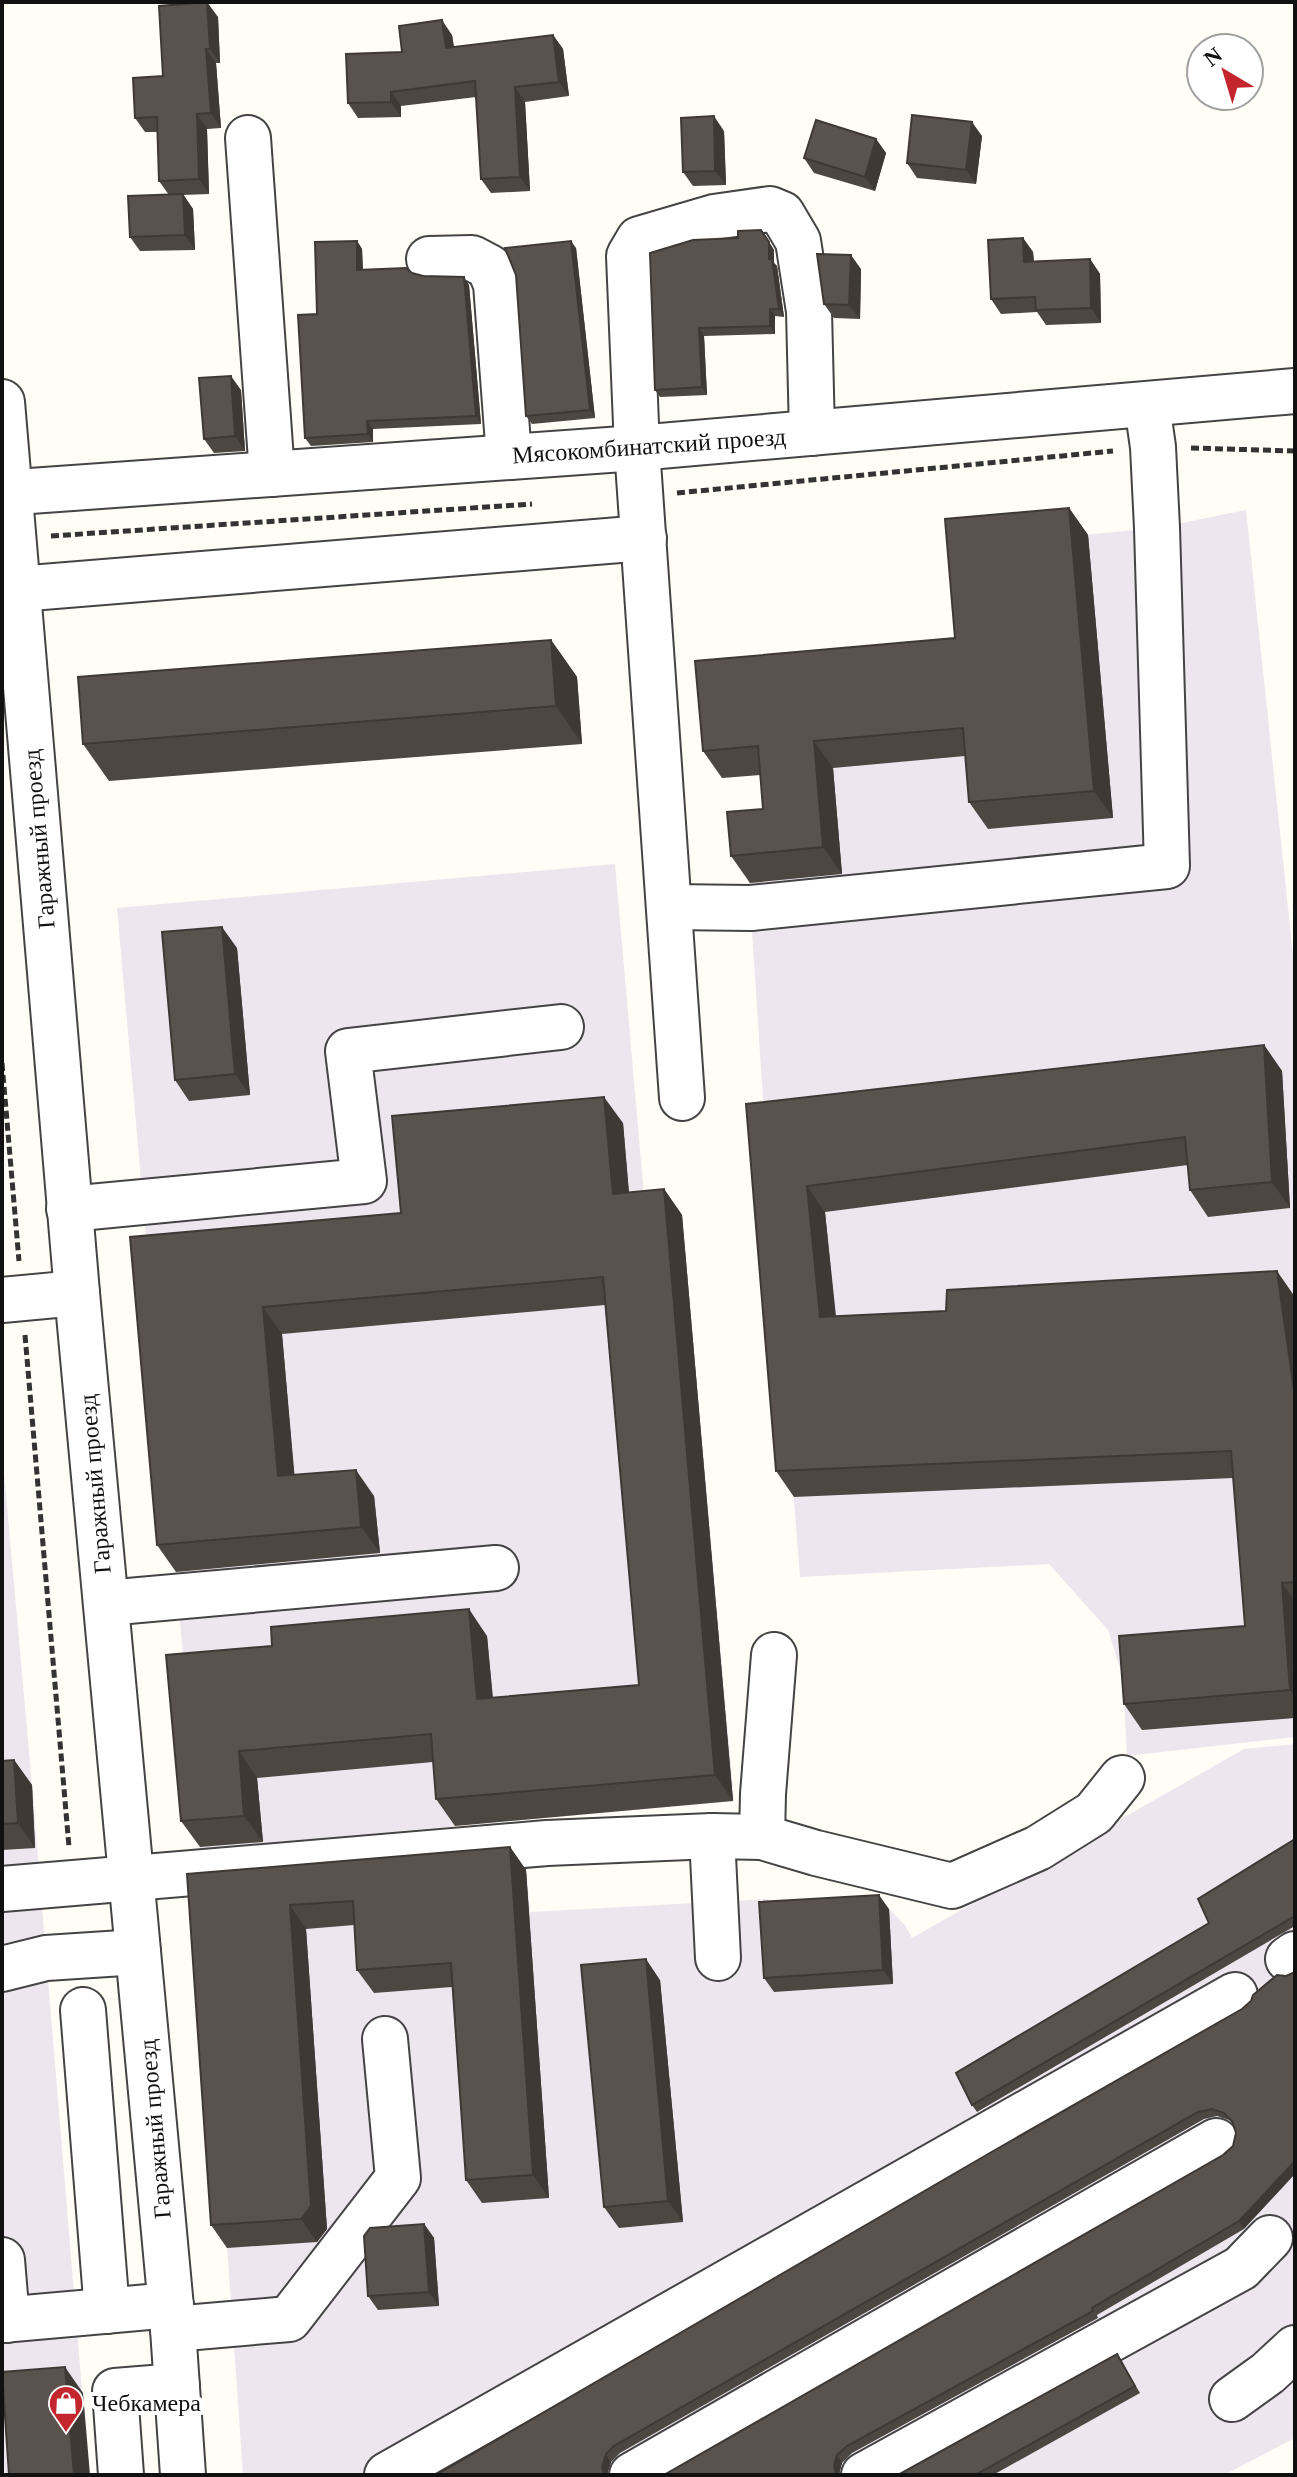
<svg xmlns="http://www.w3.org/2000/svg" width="1297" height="2477" viewBox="0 0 1297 2477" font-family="'Times New Roman',serif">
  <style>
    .industrial { fill: #eee6ef }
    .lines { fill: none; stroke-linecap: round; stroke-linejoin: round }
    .minor-casing { stroke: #444; stroke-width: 48 }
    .path { stroke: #333; stroke-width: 5; stroke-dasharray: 8 4; stroke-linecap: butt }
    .minor { stroke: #fff; stroke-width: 44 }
    .wall { fill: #4d4742 }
    .shaded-wall { fill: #3f3936 }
    .building { fill: #5a524d; stroke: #3f3936; stroke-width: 2 }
    .labels { text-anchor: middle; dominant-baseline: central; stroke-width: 8; stroke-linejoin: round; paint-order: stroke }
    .street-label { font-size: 24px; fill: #111; stroke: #fff }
    .poi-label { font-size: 24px; fill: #111; stroke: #fff; text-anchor: start }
  </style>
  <rect width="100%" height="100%" fill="#fffdf5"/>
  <g class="industrial">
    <path d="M1246 510 1295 974V1737L1127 1756 1123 1678 1108 1630 1049 1564 800 1577 765 1130 746 839 782 836 776 773 722 778 974 665 964 546 1157 528Z"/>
    <path d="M615 864 646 1218 682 1215 734 1801 200 1849 117 908Z"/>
    <path d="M2 1450 32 1785 89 2475H2Z"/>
    <path d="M1295 1744V2438L1224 2475H243L202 1886 526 1863 530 1912 768 1899 769 1916 889 1909 905 1925 912 1938 1244 1749Z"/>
  </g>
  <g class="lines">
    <g class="minor-casing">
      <g id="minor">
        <path d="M248 138 272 474"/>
        <path d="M429 259 472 258 489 267 496 284 509 457"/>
        <path d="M2 402 77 1293 173 2329 183 2475"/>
        <path d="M2 493 637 448 1295 391"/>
        <path d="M18 589 644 538"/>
        <path d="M669 907 751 908 1167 866 1157 528 1153 447 1147 405"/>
        <path d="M682 1098 637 448 629 256 639 239 714 217 770 209 782 214 798 241 809 311 812 433"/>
        <path d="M69 1209 364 1181 348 1051 561 1027"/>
        <path d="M2 1300 77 1293"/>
        <path d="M106 1603 496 1568"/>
        <path d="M712 1836 718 1958"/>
        <path d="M762 1837 763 1794 774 1655"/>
        <path d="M2 1889 547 1843 712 1836 762 1837 816 1853 952 1886 1038 1848 1094 1813 1122 1778"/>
        <path d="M1288 1959 1295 1954"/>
        <path d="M2 1969 46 1958 138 1952"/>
        <path d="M83 2010 107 2311"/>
        <path d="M2 2260 7 2320"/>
        <path d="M2 2320 171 2305"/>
        <path d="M173 2329 289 2319 398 2178 385 2039"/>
        <path d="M1232 2399 1268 2373 1295 2348"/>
        <path d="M121 2475 115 2391 177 2386"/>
        <path d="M387 2475 1235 1995"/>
        <path d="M632 2475 1216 2141"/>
        <path d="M864 2475 1241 2268 1270 2238"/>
      </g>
    </g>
    <g class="path">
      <path d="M1191 448 1295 451"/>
      <path d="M677 493 1113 451"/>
      <path d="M51 536 532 504"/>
      <path d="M2 1063 19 1261"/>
      <path d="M25 1335 69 1847"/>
    </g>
    <use href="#minor" class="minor"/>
  </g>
  <g class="wall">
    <path d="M218 17 220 63H216L221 128 207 129 209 194 183 195 193 209 195 250 140 251 130 237 169 195 159 181 158 132H145L135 118 163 76Z"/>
    <path d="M452 35 454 47 553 35 563 49 569 96 525 102 530 191 491 193 481 179 476 97 401 106V117L358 118 348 103 402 52Z"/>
    <path d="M724 131 726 185 693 186 683 172Z"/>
    <path d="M982 136 976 184 917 178 907 163Z"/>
    <path d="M876 139 886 153 875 191 814 173 804 158Z"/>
    <path d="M766 237 774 250V263L777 266 784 317 775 316V334L704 336 707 395 660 397 655 390Z"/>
    <path d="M1023 238 1033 252 1034 261 1090 259 1100 274 1101 323 1046 325 1037 312 1001 314 991 299Z"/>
    <path d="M357 241 362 249 363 270 412 273 469 285 481 424 373 429V442L311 446 305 438 317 314Z"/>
    <path d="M576 248 595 418 532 424 526 416 516 275Z"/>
    <path d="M861 269 860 319 834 318 824 304Z"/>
    <path d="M241 390 245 451 214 453 204 439Z"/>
    <path d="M1069 508 1088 535 1113 818 988 829 969 802 965 756 833 768 842 874 750 883 731 856 763 809 760 775 722 778 703 751 955 638Z"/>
    <path d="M551 640 577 677 582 744 109 781 83 744Z"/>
    <path d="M237 948 250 1095 189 1101 175 1080Z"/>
    <path d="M1264 1045 1282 1071 1290 1208 1208 1217 1190 1190 1188 1165 825 1212 836 1316 1295 1297V1718L1142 1730 1124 1704 1245 1626 1233 1478 794 1497 776 1471 746 1104Z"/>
    <path d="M623 1123 629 1192 664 1189 682 1215 733 1801 455 1826 436 1799 433 1762 257 1778 263 1842 200 1847 181 1821 166 1655 487 1636 493 1698 639 1685 605 1305 282 1334 294 1475 374 1496 380 1553 176 1572 157 1545 130 1237 401 1213Z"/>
    <path d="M14 1760 32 1785 35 1848 2 1850V1761Z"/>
    <path d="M1295 1839V1926L977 2112 972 2105 1209 1923Z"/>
    <path d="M510 1847 526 1870 549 2198 482 2203 466 2180 452 1987 374 1993 357 1970 354 1925 306 1929 327 2229 317 2242 227 2248 211 2225 187 1874Z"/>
    <path d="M889 1909 893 1984 774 1992 764 1978Z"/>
    <path d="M660 1980 683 2222 619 2228 604 2207Z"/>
    <path d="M1242 2009 1244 2229 1097 2315 1098 2318 852 2453 842 2463 839 2474 664 2475 1223 2155 1233 2146 1236 2133 1233 2124 1229 2120 1217 2116 1204 2119 620 2453 611 2462 607 2475H436Z"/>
    <path d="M424 2224 434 2238 439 2306 378 2310 368 2296Z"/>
    <path d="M1117 2354 1140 2393 993 2475H898Z"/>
  </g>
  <g class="shaded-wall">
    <path d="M207 2 218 17 220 63 210 49Z"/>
    <path d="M442 20 452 35 456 62 446 48Z"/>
    <path d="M553 35 563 49 569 96 559 82Z"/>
    <path d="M206 49 216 63 221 128 211 113Z"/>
    <path d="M515 87 525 102 530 191 520 177Z"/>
    <path d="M391 92 401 106V117L391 102Z"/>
    <path d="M197 114 207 129 209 194 199 179Z"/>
    <path d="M714 116 724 131 726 185 715 171Z"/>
    <path d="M972 122 982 136 976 184 966 170Z"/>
    <path d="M876 139 886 153 875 191 865 177Z"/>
    <path d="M183 194 193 209 195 250 185 235Z"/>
    <path d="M761 230 774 250V263L777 266 784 317 779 309 769 259Z"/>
    <path d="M1023 238 1033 252 1035 276 1024 262Z"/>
    <path d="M357 241 362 249 363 278 357 270Z"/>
    <path d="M571 241 576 248 595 418 590 410Z"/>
    <path d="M851 255 861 269 860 319 849 305Z"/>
    <path d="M1090 259 1100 274 1101 323 1091 308Z"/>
    <path d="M464 277 469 285 481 424 476 416Z"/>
    <path d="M770 309 775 316V334L770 326Z"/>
    <path d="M699 328 704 336 707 395 702 387Z"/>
    <path d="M231 376 241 390 245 451 235 436Z"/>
    <path d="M367 421 373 429V442L368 434Z"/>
    <path d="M1069 508 1088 535 1113 818 1094 791Z"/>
    <path d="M551 640 577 677 582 744 556 706Z"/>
    <path d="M814 741 833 768 842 874 823 847Z"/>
    <path d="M222 927 237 948 250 1095 235 1074Z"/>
    <path d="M1264 1045 1282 1071 1290 1208 1272 1182Z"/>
    <path d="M604 1097 623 1123 631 1220 613 1194Z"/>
    <path d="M807 1186 825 1212 838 1343 820 1317Z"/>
    <path d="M664 1189 682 1215 733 1801 715 1775Z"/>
    <path d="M1277 1271 1295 1297V1397Z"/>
    <path d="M263 1307 282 1334 297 1503 278 1476Z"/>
    <path d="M356 1470 374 1496 380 1553 361 1527Z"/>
    <path d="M1282 1583 1295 1601V1697L1290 1690Z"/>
    <path d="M469 1609 487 1636 495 1726 477 1699Z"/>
    <path d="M239 1751 257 1778 263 1842 244 1816Z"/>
    <path d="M14 1760 32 1785 35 1848 18 1823Z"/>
    <path d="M510 1847 526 1870 549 2198 533 2175Z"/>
    <path d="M879 1895 889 1909 893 1984 883 1970Z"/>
    <path d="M290 1905 306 1929 327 2229 317 2242 301 2219Z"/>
    <path d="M646 1959 660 1980 683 2222 668 2201Z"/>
    <path d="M1295 2161V2174L1244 2229 1239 2221Z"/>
    <path d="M424 2224 434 2238 439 2306 429 2292Z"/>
    <path d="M65 2367 83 2393 90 2475H74Z"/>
    <path d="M606 2454 611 2462 607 2475H604L602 2467Z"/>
    <path d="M837 2455 842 2463 839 2475H836L834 2466Z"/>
  </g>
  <g class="building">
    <path d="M207 2 210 49H206L211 113 197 114 199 179 159 181 157 117 135 118 133 78 163 76 159 6Z"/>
    <path d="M442 20 446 48 553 35 559 82 515 87 520 177 481 179 475 81 391 92V102L348 103 346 54 402 52 399 26Z"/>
    <path d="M912 115 972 122 966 170 907 163Z"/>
    <path d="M714 116 715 171 683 172 681 118Z"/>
    <path d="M816 120 876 139 865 177 804 158Z"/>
    <path d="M183 194 185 235 130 237 128 196Z"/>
    <path d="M761 230 769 242V259H772L779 309H770V326L699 328 702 387 655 390 650 253 693 240 738 238V231Z"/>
    <path d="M1023 238 1024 262 1090 259 1091 308 1036 310 1035 297 991 299 988 240Z"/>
    <path d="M357 241V270L406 268 412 273 423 276 464 277 476 416 367 421 368 434 305 438 298 315 317 314 315 242Z"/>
    <path d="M571 241 590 410 526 416 516 275 505 248Z"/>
    <path d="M817 254 851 255 849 305 824 304Z"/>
    <path d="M231 376 235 436 204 439 199 378Z"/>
    <path d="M1069 508 1094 791 969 802 963 728 814 741 823 847 731 856 727 812 763 809 758 746 703 751 695 661 955 638 945 519Z"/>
    <path d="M551 640 556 706 83 744 78 677Z"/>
    <path d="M222 927 235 1074 175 1080 162 932Z"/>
    <path d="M1264 1045 1272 1182 1190 1190 1185 1137 807 1186 820 1317 946 1311 947 1290 1277 1271 1295 1397V1582L1282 1583 1290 1690 1124 1704 1119 1636 1245 1626 1231 1451 776 1471 746 1104Z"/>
    <path d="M604 1097 613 1194 664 1189 715 1775 436 1799 431 1734 239 1751 244 1816 181 1821 166 1655 272 1646 271 1627 469 1609 477 1699 639 1685 603 1277 263 1307 278 1476 356 1470 361 1527 157 1545 130 1237 401 1213 392 1116Z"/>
    <path d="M14 1760 18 1823 2 1824V1761Z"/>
    <path d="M1295 1839V1916L972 2105 956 2073 1209 1923 1198 1899Z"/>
    <path d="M510 1847 533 2175 466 2180 451 1963 357 1970 353 1901 290 1905 311 2206 301 2219 211 2225 187 1874Z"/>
    <path d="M879 1895 883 1970 764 1978 759 1902Z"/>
    <path d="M646 1959 668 2201 604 2207 581 1965Z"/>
    <path d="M1295 1972V2161L1239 2221 1092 2308 1093 2311 847 2446 837 2455 834 2466 836 2475H664L1223 2155 1233 2146 1236 2133 1232 2121 1224 2113 1212 2109 1198 2112 614 2446 606 2454 602 2467 604 2475H436L995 2150 1242 2009 1251 2001 1253 1995 1277 1975 1286 1976Z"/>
    <path d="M424 2224 429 2292 368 2296 364 2236 370 2228Z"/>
    <path d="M1117 2354 1135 2386 975 2475H898Z"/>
    <path d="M65 2367 74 2475H9L2 2372Z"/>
  </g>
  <defs>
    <g id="shop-pin" transform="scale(1.8)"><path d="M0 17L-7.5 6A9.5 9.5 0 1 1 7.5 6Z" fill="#c4262e" stroke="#fff"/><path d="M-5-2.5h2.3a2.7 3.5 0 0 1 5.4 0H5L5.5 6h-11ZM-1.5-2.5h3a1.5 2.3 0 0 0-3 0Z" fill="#fff"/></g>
  </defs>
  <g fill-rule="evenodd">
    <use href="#shop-pin" x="66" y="2403"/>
  </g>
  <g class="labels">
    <g class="street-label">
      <text transform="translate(649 446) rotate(-4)">Мясокомбинатский проезд</text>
      <text transform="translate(39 839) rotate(-95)">Гаражный проезд</text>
      <text transform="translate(95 1484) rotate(-95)">Гаражный проезд</text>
      <text transform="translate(155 2129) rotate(-95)">Гаражный проезд</text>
    </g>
    <g class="poi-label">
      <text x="92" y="2403">Чебкамера</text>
    </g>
  </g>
  <rect width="1297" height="2477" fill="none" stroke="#111111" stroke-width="8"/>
  <g transform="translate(1225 72) rotate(322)"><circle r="38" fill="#ffffff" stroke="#a0a0a0" stroke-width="2"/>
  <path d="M0-6L14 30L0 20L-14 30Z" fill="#c4262e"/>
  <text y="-12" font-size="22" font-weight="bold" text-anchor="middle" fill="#111111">N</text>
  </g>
</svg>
